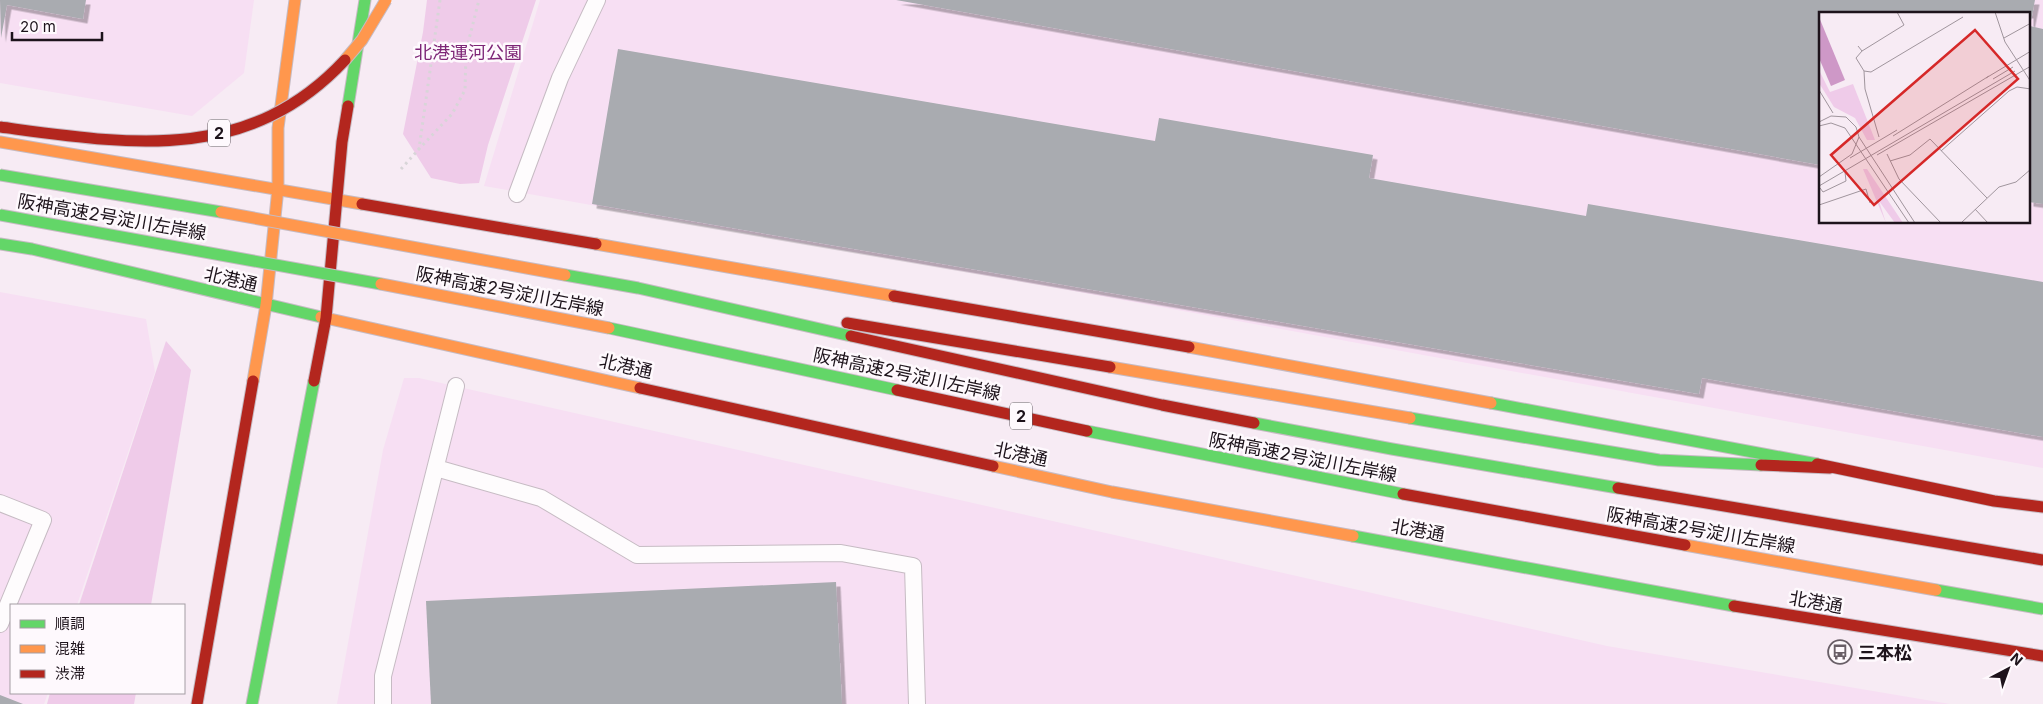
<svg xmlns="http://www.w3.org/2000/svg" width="2043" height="704" viewBox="0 0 2043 704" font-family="Inter,'Noto Sans JP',sans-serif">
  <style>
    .built { fill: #f7dff3; fill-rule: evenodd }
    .green { fill: #efcbe9 }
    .building { fill: #a9abb0; filter: url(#shadow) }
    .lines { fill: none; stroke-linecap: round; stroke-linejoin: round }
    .lane-casing { stroke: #c6bbc3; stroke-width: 18 }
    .fast-casing { stroke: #c6bbc3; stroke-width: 13 }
    .slow-casing { stroke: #c6bbc3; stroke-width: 13 }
    .jam-casing { stroke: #c6bbc3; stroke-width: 13 }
    .path { stroke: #d8d5d8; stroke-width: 3; stroke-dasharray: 2.5 4; stroke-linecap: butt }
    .lane { stroke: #fefcfd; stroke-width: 16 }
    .fast { stroke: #63d668; stroke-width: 11 }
    .slow { stroke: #ff974d; stroke-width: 11 }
    .jam { stroke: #b3261e; stroke-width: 11 }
    .fast-bridge-casing { stroke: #c6bbc3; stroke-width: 13; stroke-linecap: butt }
    .slow-bridge-casing { stroke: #c6bbc3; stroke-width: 13; stroke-linecap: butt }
    .jam-bridge-casing { stroke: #c6bbc3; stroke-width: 13; stroke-linecap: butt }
    .fast-bridge { stroke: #63d668; stroke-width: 11 }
    .slow-bridge { stroke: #ff974d; stroke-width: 11 }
    .jam-bridge { stroke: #b3261e; stroke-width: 11 }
    .labels { text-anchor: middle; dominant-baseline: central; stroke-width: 5; stroke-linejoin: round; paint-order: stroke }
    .shield { fill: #fef9fd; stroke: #60585f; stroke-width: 1 }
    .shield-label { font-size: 16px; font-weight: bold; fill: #1d131b }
    .park-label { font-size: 18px; fill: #7d2576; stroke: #fef9fd }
    .street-label { font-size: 18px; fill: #1d131b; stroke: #fef9fd }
    .poi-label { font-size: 18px; font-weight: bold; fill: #1d131b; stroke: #fef9fd; text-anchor: start }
    .inset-road { fill: none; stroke: #a0959d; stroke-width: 1 }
    .view { fill: #d62828; fill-opacity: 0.15; stroke: #d62828; stroke-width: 2.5 }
    .inset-edge { fill: none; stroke: #1d131b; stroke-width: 2.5 }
  </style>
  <defs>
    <filter id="shadow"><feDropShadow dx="4.5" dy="4.5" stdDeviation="0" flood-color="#0004"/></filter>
  </defs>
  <rect width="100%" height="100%" fill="#f7ebf4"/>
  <g class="built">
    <path d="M0 0H254L244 73 192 116 0 83Z"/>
    <path d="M540 0H2043V468L1035 284 484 186ZM1820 14H2029V222H1820Z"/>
    <path d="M0 292 146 319 155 372 77 605H11V693H48L44 704H0Z"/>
    <path d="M404 378H419L1607 646 1950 704H337L383 450Z"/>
  </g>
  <g class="green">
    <path d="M427 0H536L488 145 479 183 460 184 431 178 403 134 423 32Z"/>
    <path d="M166 341 191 370 151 605H79Z"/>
    <path d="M50 693H136L134 704H47Z"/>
  </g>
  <g class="building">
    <path d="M0 0H86L83 19 7 5 1 38Z"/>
    <path d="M896 0H2035L2030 26 2043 29V204L2029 202V14H1820V165Z"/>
    <path d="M618 49 1155 141 1159 118 1373 155 1369 178 1586 216 1588 204 2043 282V437L1702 378 1699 394 592 204Z"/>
    <path d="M836 582 842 704H431L426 601Z"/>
    <path d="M0 695 23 704H0Z"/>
  </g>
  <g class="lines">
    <g class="lane-casing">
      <g id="lane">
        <path d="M517 194 560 78 597 0"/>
        <path d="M436 468 541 498 637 555 841 553 913 566 917 704"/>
        <path d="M0 503 43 520 0 624"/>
        <path d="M383 704V676L456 386"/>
      </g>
    </g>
    <g class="fast-casing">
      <g id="fast">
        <path d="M348 106 365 0"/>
        <path d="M0 244 32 249 321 317"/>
        <path d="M1491 403 1817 464"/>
        <path d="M1410 418 1659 460 1761 465"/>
        <path d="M1353 536 1734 606"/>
        <path d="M252 704 314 381"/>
      </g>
    </g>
    <g class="slow-casing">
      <g id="slow">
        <path d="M0 142 362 204"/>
        <path d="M596 244 894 296"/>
        <path d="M321 317 640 388"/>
        <path d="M1189 347 1491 403"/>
        <path d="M1110 367 1410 418"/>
        <path d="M253 381 266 305 278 188V128L295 0"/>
        <path d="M993 466 1112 492 1353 536"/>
      </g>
    </g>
    <g class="jam-casing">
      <g id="jam">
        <path d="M362 204 596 244"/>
        <path d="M894 296 1189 347"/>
        <path d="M847 323 1110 367"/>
        <path d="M314 381 326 318 342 142 348 106"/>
        <path d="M640 388 993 466"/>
        <path d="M1817 464 1994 501 2043 507"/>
        <path d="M1761 465 1830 468"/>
        <path d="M1734 606 2043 656"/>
        <path d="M197 704 253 381"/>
      </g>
    </g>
    <g class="path">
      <path d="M440 0 419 149 452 114 465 90 466 51 479 0"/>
      <path d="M401 169 419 149"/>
    </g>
    <use href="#lane" class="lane"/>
    <use href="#fast" class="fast"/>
    <use href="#slow" class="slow"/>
    <use href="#jam" class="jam"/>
    <g class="fast-bridge-casing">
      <g id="fast-bridge">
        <path d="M0 175 221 212"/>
        <path d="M0 215 381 284"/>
        <path d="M565 275 638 288 851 336"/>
        <path d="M609 328 897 390"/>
        <path d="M1254 423 1392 449 1618 488"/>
        <path d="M1087 431 1403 494"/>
        <path d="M1936 590 2043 609"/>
      </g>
    </g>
    <g class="slow-bridge-casing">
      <g id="slow-bridge">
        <path d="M345 60 362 40 386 0"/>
        <path d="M221 212 565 275"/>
        <path d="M381 284 609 328"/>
        <path d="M1685 545 1936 590"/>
      </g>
    </g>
    <g class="jam-bridge-casing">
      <g id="jam-bridge">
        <path d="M0 127C128 144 247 165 345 60"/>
        <path d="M851 336 1162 405 1254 423"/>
        <path d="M897 390 1087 431"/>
        <path d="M1618 488 2043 560"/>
        <path d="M1403 494 1685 545"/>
      </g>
    </g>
    <use href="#fast-bridge" class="fast-bridge"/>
    <use href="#slow-bridge" class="slow-bridge"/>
    <use href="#jam-bridge" class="jam-bridge"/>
  </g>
  <defs>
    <g id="bus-ring" transform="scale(1.25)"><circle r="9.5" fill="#fef9fd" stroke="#695f67" stroke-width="1.5"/><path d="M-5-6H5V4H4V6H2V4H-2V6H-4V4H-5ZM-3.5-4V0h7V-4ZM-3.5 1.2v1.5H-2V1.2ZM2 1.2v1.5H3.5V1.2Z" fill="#695f67"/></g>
  </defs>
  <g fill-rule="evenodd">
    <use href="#bus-ring" x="1840" y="652"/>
  </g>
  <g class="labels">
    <g class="shield">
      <rect x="208" y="119.5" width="22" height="27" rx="4"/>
      <rect x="1010" y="402.5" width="22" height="27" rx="4"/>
    </g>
    <g class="shield-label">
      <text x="219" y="133">2</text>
      <text x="1021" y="416">2</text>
    </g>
    <g class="park-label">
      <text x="468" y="52">北港運河公園</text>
    </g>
    <g class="street-label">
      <text transform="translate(112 217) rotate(10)">阪神高速2号淀川左岸線</text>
      <text transform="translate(231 279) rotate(13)">北港通</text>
      <text transform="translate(510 291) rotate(11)">阪神高速2号淀川左岸線</text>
      <text transform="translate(626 366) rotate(13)">北港通</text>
      <text transform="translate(907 374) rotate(12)">阪神高速2号淀川左岸線</text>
      <text transform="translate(1021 454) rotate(12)">北港通</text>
      <text transform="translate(1303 457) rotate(11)">阪神高速2号淀川左岸線</text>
      <text transform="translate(1418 530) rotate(10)">北港通</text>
      <text transform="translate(1701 530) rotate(10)">阪神高速2号淀川左岸線</text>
      <text transform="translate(1816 602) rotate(10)">北港通</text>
    </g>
    <g class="poi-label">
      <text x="1858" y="652">三本松</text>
    </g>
  </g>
  <g transform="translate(1819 12)">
    <rect width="211" height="211" fill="#f7ebf4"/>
    <path d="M0 58 11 80 34 72 56 128H48L36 106 15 95 0 71ZM44 157H48L84 211H76L60 189 67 211Z" fill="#efcbe9"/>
    <path d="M0 5 26 68 12 74 0 46Z" fill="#ce98c7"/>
    <path class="inset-road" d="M176 0 186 30 212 70M185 26 212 11M39 34 43 39 37 46 45 59 46 77 60 125M43 39 85 13 78 0M45 59 52 60 144 5M167 66 212 39M174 67 194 55M0 78 14 101M0 110 12 104 27 105 37 115 40 125 33 142 0 165M0 114 12 111 26 116 90 211M74 124 170 64M40 125 96 211M122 139 190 79 198 75 212 77M68 142 80 167 122 211M58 143 212 54M31 146 78 118M71 149 91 143 111 127 168 186M0 174 196 59M1 176 4 180 27 169 26 160M0 193 47 177 51 191M156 197 169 211M142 211 180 175 197 170 212 157"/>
    <path class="view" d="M156 18 199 67 55 193 12 143Z"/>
    <rect width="211" height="211" class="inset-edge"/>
  </g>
  <rect x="10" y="604" width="175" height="90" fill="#fef9fd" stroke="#a49da3"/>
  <rect x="20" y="620" width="25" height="8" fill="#63d668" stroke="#a49da3"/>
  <text x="55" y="629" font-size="15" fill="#1d131b">順調</text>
  <rect x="20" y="645" width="25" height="8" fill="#ff974d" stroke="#a49da3"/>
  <text x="55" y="654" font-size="15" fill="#1d131b">混雑</text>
  <rect x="20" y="670" width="25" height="8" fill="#b3261e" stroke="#a49da3"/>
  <text x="55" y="679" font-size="15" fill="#1d131b">渋滞</text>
  <g transform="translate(2008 669) rotate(41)" stroke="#fef9fd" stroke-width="4" paint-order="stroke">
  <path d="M0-4L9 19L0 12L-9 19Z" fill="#1d131b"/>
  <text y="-8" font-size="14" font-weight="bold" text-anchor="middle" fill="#1d131b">N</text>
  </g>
  <path d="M12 32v8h90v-8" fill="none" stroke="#1d131b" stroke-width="2.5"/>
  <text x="20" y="32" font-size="15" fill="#1d131b" stroke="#fef9fd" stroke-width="4" paint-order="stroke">20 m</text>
</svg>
